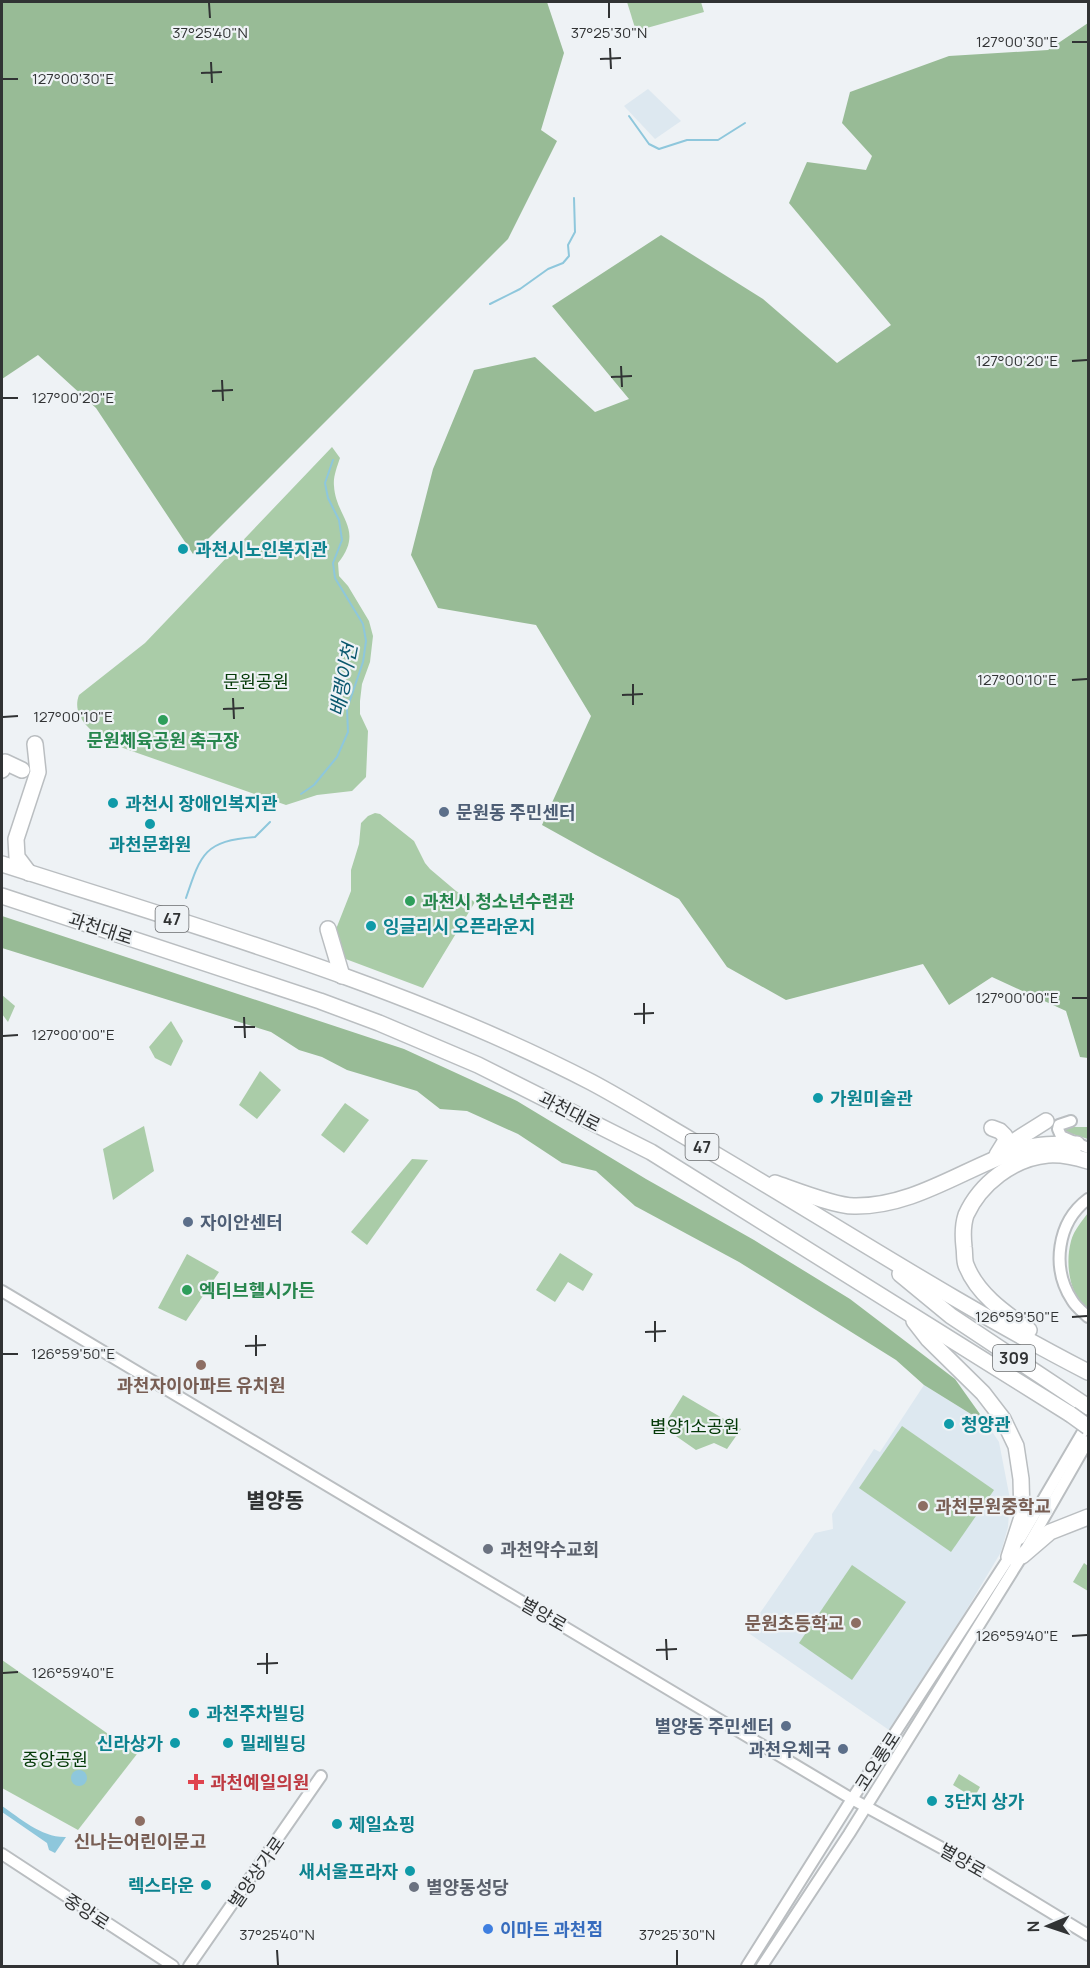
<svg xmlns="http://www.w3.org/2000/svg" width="1090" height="1968" viewBox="0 0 1090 1968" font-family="Manrope,'Noto Sans KR',sans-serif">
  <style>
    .built { fill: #dde8f0 }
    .green { fill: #aacca8 }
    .forest { fill: #98bb96 }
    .water { fill: #8ec7dc }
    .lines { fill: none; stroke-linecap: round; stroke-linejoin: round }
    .stream { stroke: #8ec7dc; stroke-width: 2 }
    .tertiary-casing { stroke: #babec1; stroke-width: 14 }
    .trunk-casing { stroke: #babec1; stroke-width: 18 }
    .tertiary { stroke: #fff; stroke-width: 10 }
    .trunk { stroke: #fff; stroke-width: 15 }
    .trunk-bridge-casing { stroke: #babec1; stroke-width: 18; stroke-linecap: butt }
    .trunk-bridge { stroke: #fff; stroke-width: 15 }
    .ticks { fill: none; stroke: #313334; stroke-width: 2 }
    .culture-dot { fill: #0f9aa8; stroke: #eef2f5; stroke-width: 2 }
    .leisure-dot { fill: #2e9e5b; stroke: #eef2f5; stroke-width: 2 }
    .service-dot { fill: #5c6f8a; stroke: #eef2f5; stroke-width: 2 }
    .education-dot { fill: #8d6e63; stroke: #eef2f5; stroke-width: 2 }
    .worship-dot { fill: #6b7280; stroke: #eef2f5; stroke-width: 2 }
    .health-dot { fill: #e0444e; stroke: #eef2f5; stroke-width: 2 }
    .shop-dot { fill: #3f7fe0; stroke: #eef2f5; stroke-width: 2 }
    .labels { text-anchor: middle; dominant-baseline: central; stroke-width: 4.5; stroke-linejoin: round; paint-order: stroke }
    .shield { fill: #eef2f5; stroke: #6a6c6e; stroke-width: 1.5 }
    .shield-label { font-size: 16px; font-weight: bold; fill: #313334 }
    .culture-label { font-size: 18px; font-weight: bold; fill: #0d838f; stroke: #eef2f5; text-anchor: start }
    .park-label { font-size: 18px; fill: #043a07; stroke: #eef2f5 }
    .leisure-label { font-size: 18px; font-weight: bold; fill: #27864d; stroke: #eef2f5; text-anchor: start }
    .service-label { font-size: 18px; font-weight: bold; fill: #4e5e75; stroke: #eef2f5; text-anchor: start }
    .street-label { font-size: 18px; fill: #313334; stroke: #eef2f5 }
    .education-label { font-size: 18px; font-weight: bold; fill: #785e54; stroke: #eef2f5 }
    .worship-label { font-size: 18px; font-weight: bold; fill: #5b616d; stroke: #eef2f5; text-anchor: start }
    .health-label { font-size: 18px; font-weight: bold; fill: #be3a42; stroke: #eef2f5; text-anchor: start }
    .shop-label { font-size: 18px; font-weight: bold; fill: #366cbe; stroke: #eef2f5; text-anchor: start }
    .water-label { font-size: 20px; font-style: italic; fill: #0b586e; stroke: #eef2f5 }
    .quarter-label { font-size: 21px; font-weight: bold; fill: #313334; stroke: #eef2f5 }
    .ticks-label { font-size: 15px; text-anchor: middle; fill: #313334; stroke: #eef2f5; stroke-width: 4.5; stroke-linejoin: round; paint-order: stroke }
  </style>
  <rect width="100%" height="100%" fill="#eef2f5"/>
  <g class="built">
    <path d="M648 89 681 121 655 139 624 106Z"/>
    <path d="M924 1385 987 1424 999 1442 1010 1499 1008 1527 1001 1552 964 1614 889 1730 747 1632 815 1533 833 1529 832 1514 874 1449 880 1452Z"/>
  </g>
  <g class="green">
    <path d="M627 2H701L704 12 636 31Z"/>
    <path d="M332 447 340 458C337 467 333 477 334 486 336 518 365 529 338 563L339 576 348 586 369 621 373 636 370 662 362 684 360 701V714L368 731 366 777 352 791 317 795 286 805 106 742C91 731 71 716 79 695L145 643Z"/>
    <path d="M375 813 380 814 414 841 425 863 430 869 456 891 475 902 423 988 327 952 351 891V870L359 844 361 823 368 816Z"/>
    <path d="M2 995 15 1006 8 1022 2 1014Z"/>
    <path d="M171 1021 183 1041 171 1066 155 1058 149 1047Z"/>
    <path d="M260 1071 281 1090 257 1119 239 1105Z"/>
    <path d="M345 1103 369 1120 344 1153 321 1135Z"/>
    <path d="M144 1126 154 1171 113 1200 103 1149Z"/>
    <path d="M1064 1127H1088V1139L1063 1131Z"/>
    <path d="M412 1159 428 1160 367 1245 351 1232Z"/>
    <path d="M1088 1213V1310C1069 1295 1065 1264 1071 1241 1074 1230 1082 1221 1088 1213Z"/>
    <path d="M560 1253 593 1274 583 1291 568 1282 555 1302 536 1290Z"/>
    <path d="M187 1254 219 1272 186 1321 158 1308Z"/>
    <path d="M683 1395 741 1429 727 1449 714 1443 696 1450 663 1427Z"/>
    <path d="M902 1426 994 1490 951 1552 859 1488Z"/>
    <path d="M1084 1563 1088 1566V1591L1073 1582Z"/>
    <path d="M852 1565 906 1602 852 1680 799 1643Z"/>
    <path d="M2 1660 137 1754 78 1830 2 1788Z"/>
    <path d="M959 1774 980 1787 974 1798 953 1785Z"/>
  </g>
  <g class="forest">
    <path d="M2 2H547L564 53 541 130 557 141 508 239 193 554 96 408 38 355 2 379Z"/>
    <path d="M1088 23V1058L1080 1057 1066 1011 992 977 949 1005 923 964 786 1000 727 967 679 899 596 855 542 825 591 716 536 625 438 608 411 555 433 469 474 370 535 357 595 412 629 399 552 306 661 235 763 299 837 363 891 325 789 203 807 162 866 170 872 156 842 123 850 92 949 56 1048 50Z"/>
    <path d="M2 916 404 1049 517 1101 646 1179 754 1240 850 1299 955 1379 987 1424 924 1385 896 1360 739 1262 635 1206 596 1171 562 1163 518 1134 467 1111 440 1109 417 1091 347 1070 322 1057 299 1050 271 1032 2 948Z"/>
  </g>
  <g class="water">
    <circle cx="79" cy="1778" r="8"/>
    <path d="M2 1806C20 1818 42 1838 66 1837L55 1853 49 1850 47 1843 2 1812Z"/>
  </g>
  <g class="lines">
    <g class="stream">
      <path d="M629 116 649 144 659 149 687 140H718L745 123"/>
      <path d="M490 304 520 289 548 269 563 263 569 256 568 245 575 232 574 198"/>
      <path d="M301 794 314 785 337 757 348 732 347 709 363 662 366 641 363 624 335 578 333 563 342 540 339 520 328 498 325 483 333 460"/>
      <path d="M186 898C201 853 205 841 255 837L270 822"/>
    </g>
    <g class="tertiary-casing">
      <g id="tertiary">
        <path d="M1071 1121 1059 1125 1058 1129 1061 1136 1088 1148"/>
        <path d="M1088 1199C1057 1222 1051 1268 1072 1300 1076 1307 1083 1312 1088 1317"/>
        <path d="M2 1291 852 1799 973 1865 1088 1935"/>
        <path d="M1020 1539 1088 1423"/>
        <path d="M2 1854 173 1966"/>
        <path d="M189 1966 321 1776"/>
        <path d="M747 1966 852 1799 1012 1553"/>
        <path d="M762 1966 849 1834 1022 1556 1088 1441"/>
      </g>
    </g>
    <g class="trunk-casing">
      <g id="trunk">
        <path d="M2 770 5 762 22 770"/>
        <path d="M2 864C198 927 408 987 591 1082 625 1100 658 1121 691 1140 823 1217 952 1302 1088 1372"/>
        <path d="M29 873 17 857 16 839 38 772 35 744"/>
        <path d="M2 896 320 1001 379 1023 478 1065 651 1152 1070 1414"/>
        <path d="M328 929 342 976"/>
        <path d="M992 1128 1000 1131 1005 1136V1142L997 1155"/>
        <path d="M1003 1152 1016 1140 1046 1121"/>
        <path d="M775 1183C795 1190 835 1206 854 1206 913 1207 963 1169 1018 1150 1037 1144 1056 1144 1077 1144"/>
        <path d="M900 1274 951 1316 1088 1407"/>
        <path d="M914 1321 928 1339 983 1393 1003 1419 1016 1446 1021 1479 1022 1517 1009 1557"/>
        <path d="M1029 1330C1005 1313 977 1294 966 1265 964 1260 965 1253 964 1247 963 1238 963 1224 966 1215 980 1184 1013 1158 1048 1155 1062 1154 1075 1157 1088 1161"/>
        <path d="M1022 1556 1050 1532 1088 1517"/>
      </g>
    </g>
    <use href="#tertiary" class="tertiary"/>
    <use href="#trunk" class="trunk"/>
    <g class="trunk-bridge-casing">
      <path id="trunk-bridge" d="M1070 1414 1088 1427"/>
    </g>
    <use href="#trunk-bridge" class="trunk-bridge"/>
  </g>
  <path class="ticks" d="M209 3 210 18M609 3V18M1072 42H1087M610 48 611 69M600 59 621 58M211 62 212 83M201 73 222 72M3 79H18M1072 361 1087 360M621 366 622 387M611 377 632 376M222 380 223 401M212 391 233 390M3 398H18M1072 680 1087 679M633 684V705M622 695 643 694M233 698 234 719M223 709 244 708M3 717 18 716M1072 998H1087M644 1003V1024M634 1014 654 1013M244 1017 245 1038M234 1027H255M3 1036 18 1035M1072 1317 1087 1316M655 1321V1342M645 1332 666 1331M256 1335V1356M245 1346 266 1345M3 1354H18M1072 1636 1087 1635M666 1639 667 1660M656 1650 677 1649M267 1653V1674M257 1664 278 1663M3 1673 18 1672M277 1950 278 1965M677 1950V1965"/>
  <g class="culture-dot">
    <circle cx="183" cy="549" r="6"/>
    <circle cx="113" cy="803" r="6"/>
    <circle cx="150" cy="824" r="6"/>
    <circle cx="371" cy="926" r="6"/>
    <circle cx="818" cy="1098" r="6"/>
    <circle cx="949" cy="1424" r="6"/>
    <circle cx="194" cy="1713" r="6"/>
    <circle cx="175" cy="1743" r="6"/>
    <circle cx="228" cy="1743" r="6"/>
    <circle cx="932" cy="1801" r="6"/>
    <circle cx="337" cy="1824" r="6"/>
    <circle cx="410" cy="1871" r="6"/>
    <circle cx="206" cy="1885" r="6"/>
  </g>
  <g class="leisure-dot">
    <circle cx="163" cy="720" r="6"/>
    <circle cx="410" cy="901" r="6"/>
    <circle cx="187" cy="1290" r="6"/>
  </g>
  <g class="service-dot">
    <circle cx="444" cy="812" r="6"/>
    <circle cx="188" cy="1222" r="6"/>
    <circle cx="786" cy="1726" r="6"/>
    <circle cx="843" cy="1749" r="6"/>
  </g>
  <g class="education-dot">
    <circle cx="201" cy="1365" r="6"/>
    <circle cx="923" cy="1506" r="6"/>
    <circle cx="856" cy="1623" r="6"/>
    <circle cx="140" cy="1821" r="6"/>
  </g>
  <g class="worship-dot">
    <circle cx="488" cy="1549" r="6"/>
    <circle cx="414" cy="1887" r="6"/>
  </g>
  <path class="health-dot" d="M193 1773h6v6h6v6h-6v6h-6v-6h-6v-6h6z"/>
  <circle class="shop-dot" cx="488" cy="1929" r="6"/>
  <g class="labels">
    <g class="shield">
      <rect x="155.5" y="906" width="33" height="26" rx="4.5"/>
      <rect x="685.5" y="1134" width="33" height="26" rx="4.5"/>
      <rect x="993" y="1345" width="42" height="26" rx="4.5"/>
    </g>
    <g class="shield-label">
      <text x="172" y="919">47</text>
      <text x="702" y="1147">47</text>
      <text x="1014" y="1358">309</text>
    </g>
    <g class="culture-label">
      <text x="195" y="549">과천시노인복지관</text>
      <text x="125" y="803">과천시 장애인복지관</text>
      <text x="150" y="844" text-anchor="middle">과천문화원</text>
      <text x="383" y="926">잉글리시 오픈라운지</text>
      <text x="830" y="1098">가원미술관</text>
      <text x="961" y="1424">청양관</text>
      <text x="206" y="1713">과천주차빌딩</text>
      <text x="163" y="1743" text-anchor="end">신라상가</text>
      <text x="240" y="1743">밀레빌딩</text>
      <text x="944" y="1801">3단지 상가</text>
      <text x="349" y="1824">제일쇼핑</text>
      <text x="398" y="1871" text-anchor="end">새서울프라자</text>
      <text x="194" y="1885" text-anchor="end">렉스타운</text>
    </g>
    <g class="park-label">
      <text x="256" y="681">문원공원</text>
      <text x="695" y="1426">별양1소공원</text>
      <text x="55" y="1759">중앙공원</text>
    </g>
    <g class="leisure-label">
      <text x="163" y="740" text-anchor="middle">문원체육공원 축구장</text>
      <text x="422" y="901">과천시 청소년수련관</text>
      <text x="199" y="1290">엑티브헬시가든</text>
    </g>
    <g class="service-label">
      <text x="456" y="812">문원동 주민센터</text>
      <text x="200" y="1222">자이안센터</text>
      <text x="774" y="1726" text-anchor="end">별양동 주민센터</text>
      <text x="831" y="1749" text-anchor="end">과천우체국</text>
    </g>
    <g class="street-label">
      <text transform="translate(101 928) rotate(18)">과천대로</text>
      <text transform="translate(570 1111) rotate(27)">과천대로</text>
      <text transform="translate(544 1614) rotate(30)">별양로</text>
      <text transform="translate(877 1761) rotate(-57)">코오롱로</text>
      <text transform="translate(963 1860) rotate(30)">별양로</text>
      <text transform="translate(256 1872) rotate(-55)">별양상가로</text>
      <text transform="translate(87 1911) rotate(33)">중앙로</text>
    </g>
    <g class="education-label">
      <text x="201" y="1385">과천자이아파트 유치원</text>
      <text x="935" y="1506" text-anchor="start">과천문원중학교</text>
      <text x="844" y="1623" text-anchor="end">문원초등학교</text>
      <text x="140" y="1841">신나는어린이문고</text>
    </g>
    <g class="worship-label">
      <text x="500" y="1549">과천약수교회</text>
      <text x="426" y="1887">별양동성당</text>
    </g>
    <g class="health-label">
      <text x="210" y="1782">과천예일의원</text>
    </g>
    <g class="shop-label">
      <text x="500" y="1929">이마트 과천점</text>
    </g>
    <g class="water-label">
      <text transform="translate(343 680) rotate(-79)">배랭이천</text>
    </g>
    <g class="quarter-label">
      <text x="275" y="1500">별양동</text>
    </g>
  </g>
  <g class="ticks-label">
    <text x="210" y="38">37°25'40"N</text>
    <text x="609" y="38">37°25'30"N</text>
    <text x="1017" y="47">127°00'30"E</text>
    <text x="73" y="84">127°00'30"E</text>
    <text x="1017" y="366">127°00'20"E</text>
    <text x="73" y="403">127°00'20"E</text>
    <text x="1017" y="685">127°00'10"E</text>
    <text x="73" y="722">127°00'10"E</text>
    <text x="1017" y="1003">127°00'00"E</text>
    <text x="73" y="1040">127°00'00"E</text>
    <text x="1017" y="1322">126°59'50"E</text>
    <text x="73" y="1359">126°59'50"E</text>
    <text x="1017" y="1641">126°59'40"E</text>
    <text x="73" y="1678">126°59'40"E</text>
    <text x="277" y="1940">37°25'40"N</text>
    <text x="677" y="1940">37°25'30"N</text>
  </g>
  <rect width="1090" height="1968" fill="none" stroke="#313334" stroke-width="6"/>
  <g transform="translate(1048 1926) rotate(268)" stroke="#eef2f5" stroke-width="4.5" paint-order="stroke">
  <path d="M0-4.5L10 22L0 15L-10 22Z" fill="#313334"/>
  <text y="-9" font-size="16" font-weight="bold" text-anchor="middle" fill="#313334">N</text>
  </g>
</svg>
